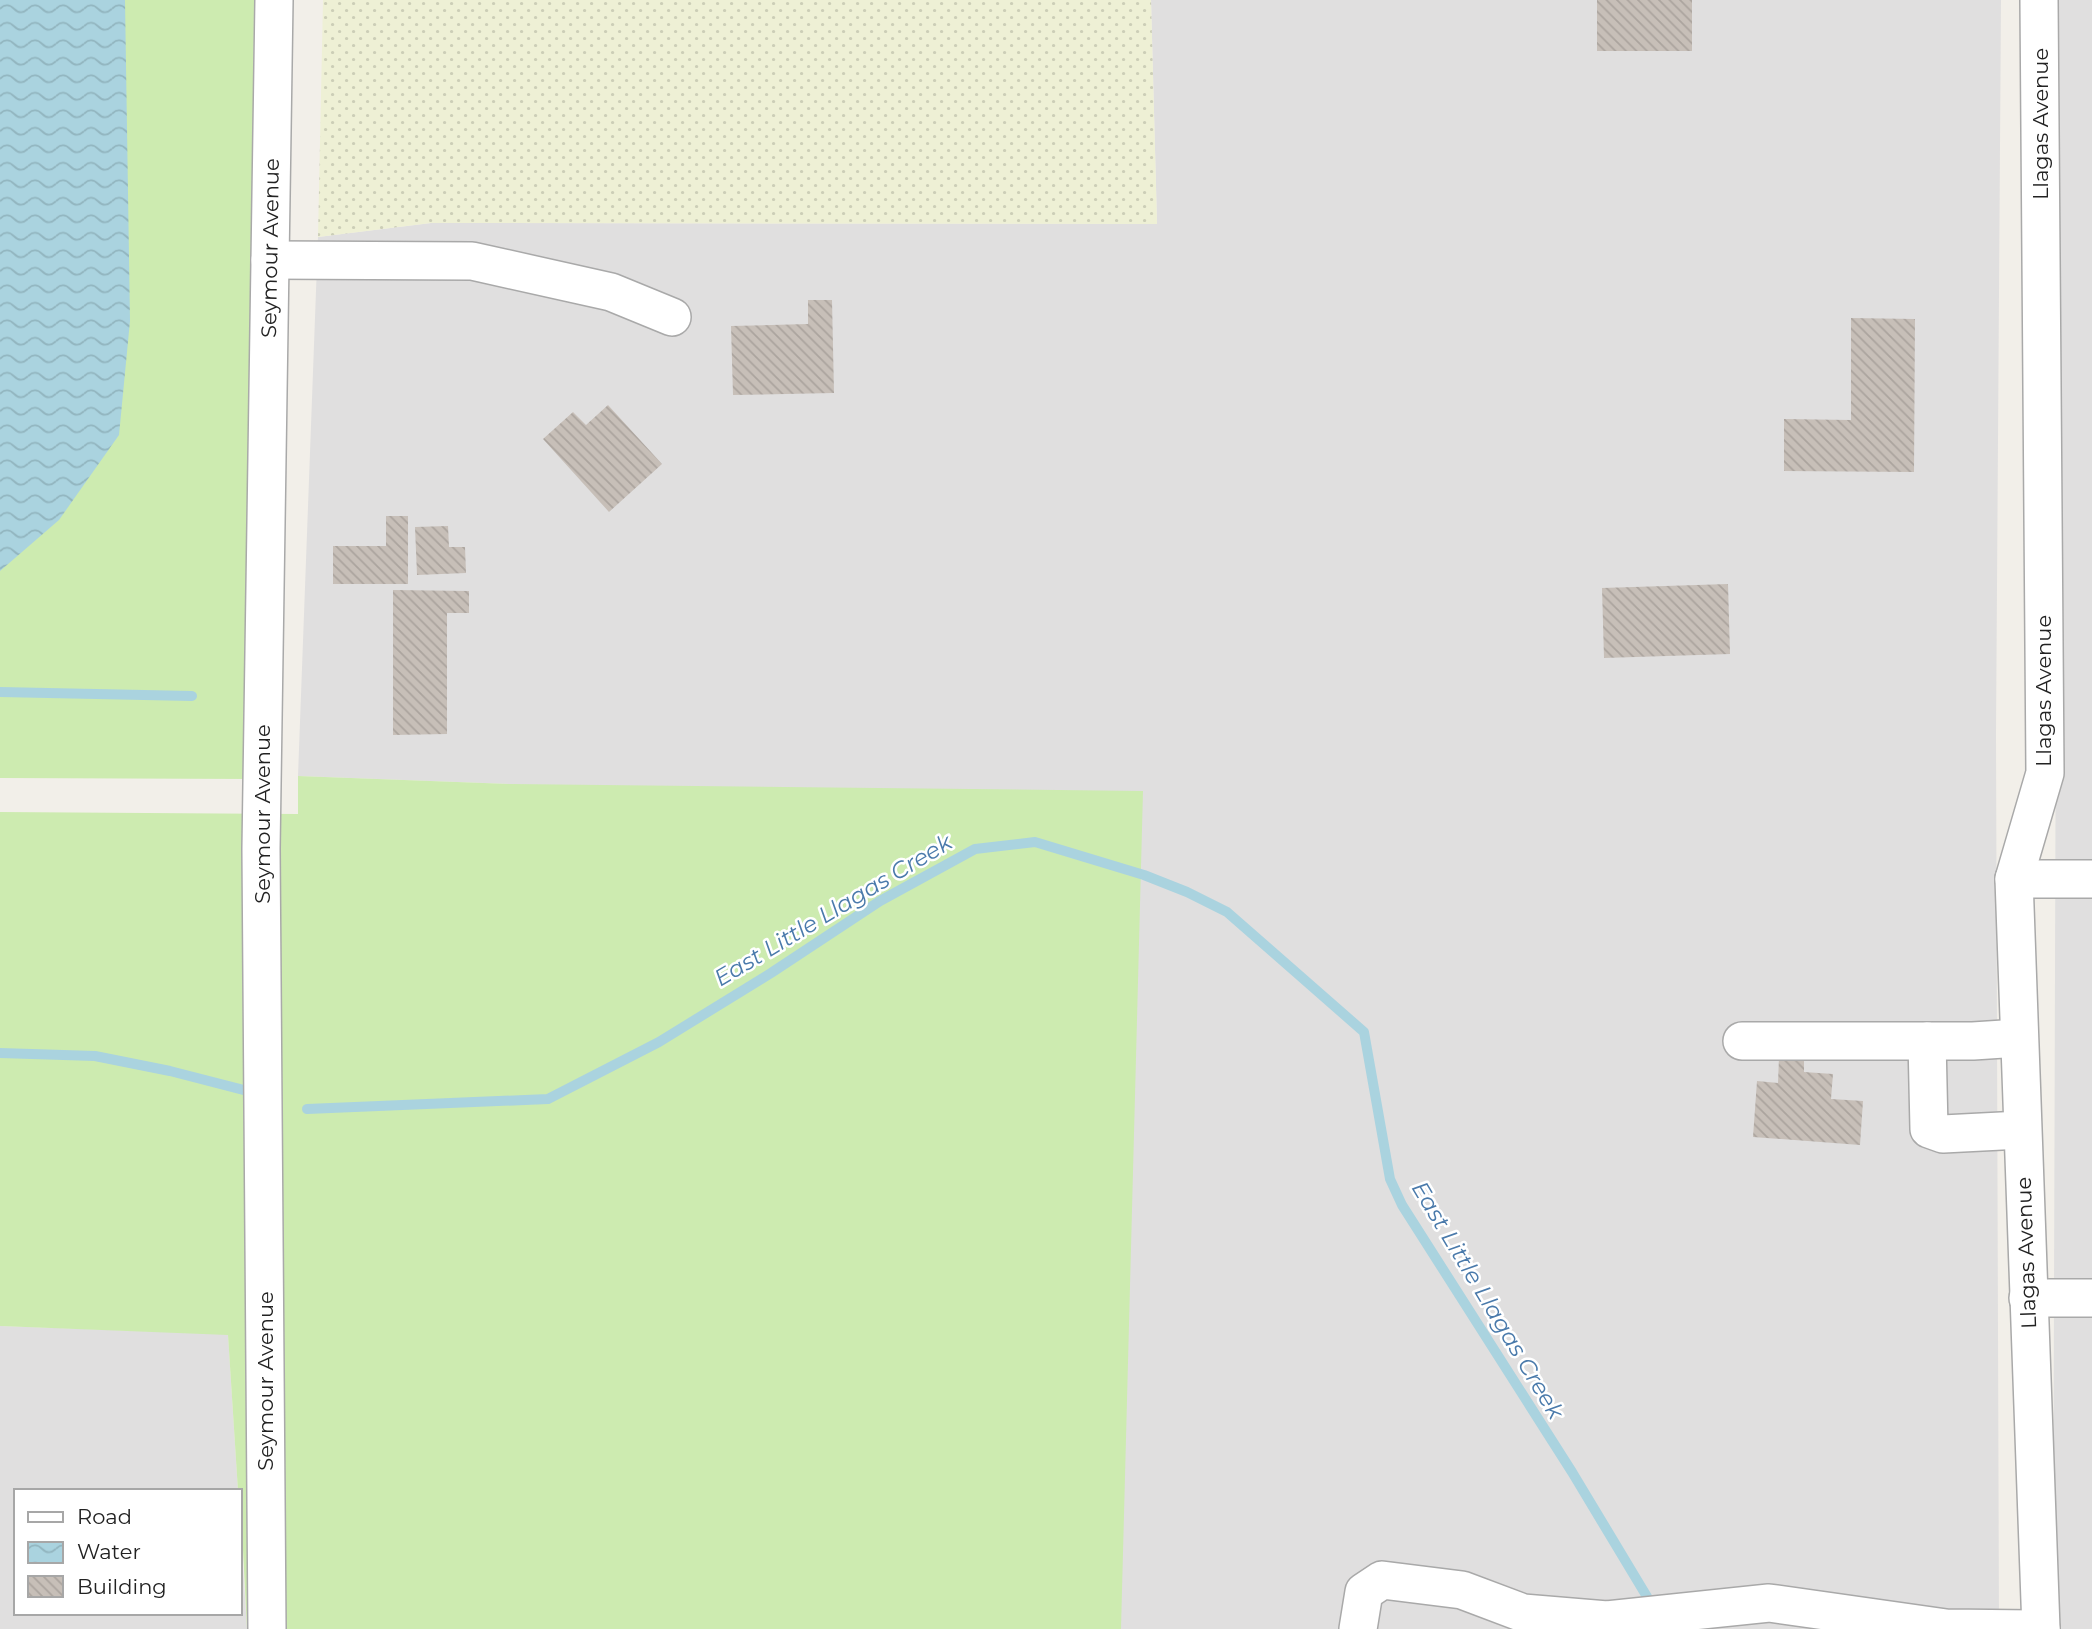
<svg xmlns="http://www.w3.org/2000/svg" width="2092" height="1629" viewBox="0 0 2092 1629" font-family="Montserrat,sans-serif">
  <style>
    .residential { fill: #e0dfdf }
    .farmland { fill: url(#farmland-dots) }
    .grass { fill: #cdebb0 }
    .water { fill: url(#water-waves) }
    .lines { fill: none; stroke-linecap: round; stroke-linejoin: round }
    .stream { stroke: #aad3df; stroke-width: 10 }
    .building { fill: url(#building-back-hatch) }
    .minor-casing { stroke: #a9a9a9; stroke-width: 40 }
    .minor { stroke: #fff; stroke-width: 37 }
    .labels { text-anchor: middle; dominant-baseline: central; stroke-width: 5; stroke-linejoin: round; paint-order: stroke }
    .street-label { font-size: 21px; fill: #222; stroke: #fff }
    .water-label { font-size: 23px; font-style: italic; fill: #4a7aab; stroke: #fff }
  </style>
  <defs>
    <pattern id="farmland-dots" width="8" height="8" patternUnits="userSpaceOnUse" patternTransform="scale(1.75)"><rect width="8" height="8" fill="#eef0d5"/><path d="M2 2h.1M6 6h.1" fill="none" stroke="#ccceb7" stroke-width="1.8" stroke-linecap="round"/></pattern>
    <pattern id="water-waves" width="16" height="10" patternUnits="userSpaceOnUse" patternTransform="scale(1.75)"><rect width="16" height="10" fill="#aad3df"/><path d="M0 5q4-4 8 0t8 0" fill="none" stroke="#92b5bf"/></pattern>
    <pattern id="building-back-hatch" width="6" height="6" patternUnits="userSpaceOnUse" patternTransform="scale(1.75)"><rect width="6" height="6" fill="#c7bfb8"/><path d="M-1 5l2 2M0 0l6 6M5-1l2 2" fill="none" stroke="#aba49e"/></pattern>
  </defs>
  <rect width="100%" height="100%" fill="#f2efe9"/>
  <g class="residential">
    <path d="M1151 0H2001L1996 734 1999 1629H1121L511 784 298 776 318 237 431 223 1157 224Z"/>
    <path d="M2058 0H2092V1629H2053Z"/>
    <path d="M0 1326 228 1334 238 1491H16V1613H240V1519L247 1629H0Z"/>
  </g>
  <path class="farmland" d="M323 0H1151L1157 224 431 223 318 237Z"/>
  <g class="grass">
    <path d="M0 0H254L250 779 0 778Z"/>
    <path d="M298 776 511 784 1143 791 1121 1629H247L240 1491H238L228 1335 0 1326V812L298 814Z"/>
  </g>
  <path class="water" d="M0 0H125L130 321 119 435 59 520 0 571Z"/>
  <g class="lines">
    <g class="stream">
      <path d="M0 692 192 696"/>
      <path d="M0 1053 95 1056 170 1071 255 1093"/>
      <path d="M307 1109 548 1099 659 1042 771 973 880 901 975 849 1035 842 1144 875 1187 892 1227 912 1364 1032 1390 1179 1402 1205 1572 1472 1655 1610"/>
    </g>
  </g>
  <g class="building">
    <rect x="1597" y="0" width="95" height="51"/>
    <path d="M808 300H832L834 393 733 395 731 326 808 324Z"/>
    <path d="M1851 318 1915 319 1914 472 1784 471V419L1851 420Z"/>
    <path d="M608 405 662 464 609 512 543 439 573 412 586 425Z"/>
    <path d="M386 516H408V584H333V546H386Z"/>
    <path d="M448 526 449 547H465L466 573 417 575 415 527Z"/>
    <path d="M1728 584 1730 654 1604 658 1602 588Z"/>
    <path d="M393 590 469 591V613H447V734L393 735Z"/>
    <path d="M1779 1057 1804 1059V1072L1833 1074 1831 1099 1863 1101 1860 1145 1753 1137 1757 1081 1778 1083Z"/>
  </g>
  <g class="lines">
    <g class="minor-casing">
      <g id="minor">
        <path d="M2039 0 2045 773 2014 879 2041 1629"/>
        <path d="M270 260 472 261 611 292 672 317"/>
        <path d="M2014 879H2092"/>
        <path d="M1742 1041H1973L2019 1038"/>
        <path d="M1927 1041 1929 1129 1943 1134 2021 1130"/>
        <path d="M2028 1298H2092"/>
        <path d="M267 1629 261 849 274 0"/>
        <path d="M1358 1629 1364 1592 1382 1580 1462 1590 1523 1613 1607 1620 1769 1603 1946 1628 2041 1629"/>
      </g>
    </g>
    <use href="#minor" class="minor"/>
  </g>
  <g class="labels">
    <g class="street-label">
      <text transform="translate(2040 124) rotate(-90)">Llagas Avenue</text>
      <text transform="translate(270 248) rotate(-89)">Seymour Avenue</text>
      <text transform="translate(2043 691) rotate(-90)">Llagas Avenue</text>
      <text transform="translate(262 814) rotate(-90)">Seymour Avenue</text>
      <text transform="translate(2026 1253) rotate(-92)">Llagas Avenue</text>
      <text transform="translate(265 1381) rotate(-90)">Seymour Avenue</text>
    </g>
    <g class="water-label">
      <text transform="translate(833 910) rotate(-31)">East Little Llagas Creek</text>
      <text transform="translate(1488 1300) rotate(59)">East Little Llagas Creek</text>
    </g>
  </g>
  <rect x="14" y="1489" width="228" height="126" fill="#ffffff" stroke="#a7a7a7" stroke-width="2"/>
  <rect x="28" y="1512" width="35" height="10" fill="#ffffff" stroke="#a7a7a7" stroke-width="2"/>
  <text x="77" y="1524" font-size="21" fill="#222222">Road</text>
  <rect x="28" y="1542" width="35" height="21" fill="url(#water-waves)" stroke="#a7a7a7" stroke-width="2"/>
  <text x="77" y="1559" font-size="21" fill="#222222">Water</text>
  <rect x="28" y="1576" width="35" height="21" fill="url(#building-back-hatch)" stroke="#a7a7a7" stroke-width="2"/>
  <text x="77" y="1594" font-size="21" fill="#222222">Building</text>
</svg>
